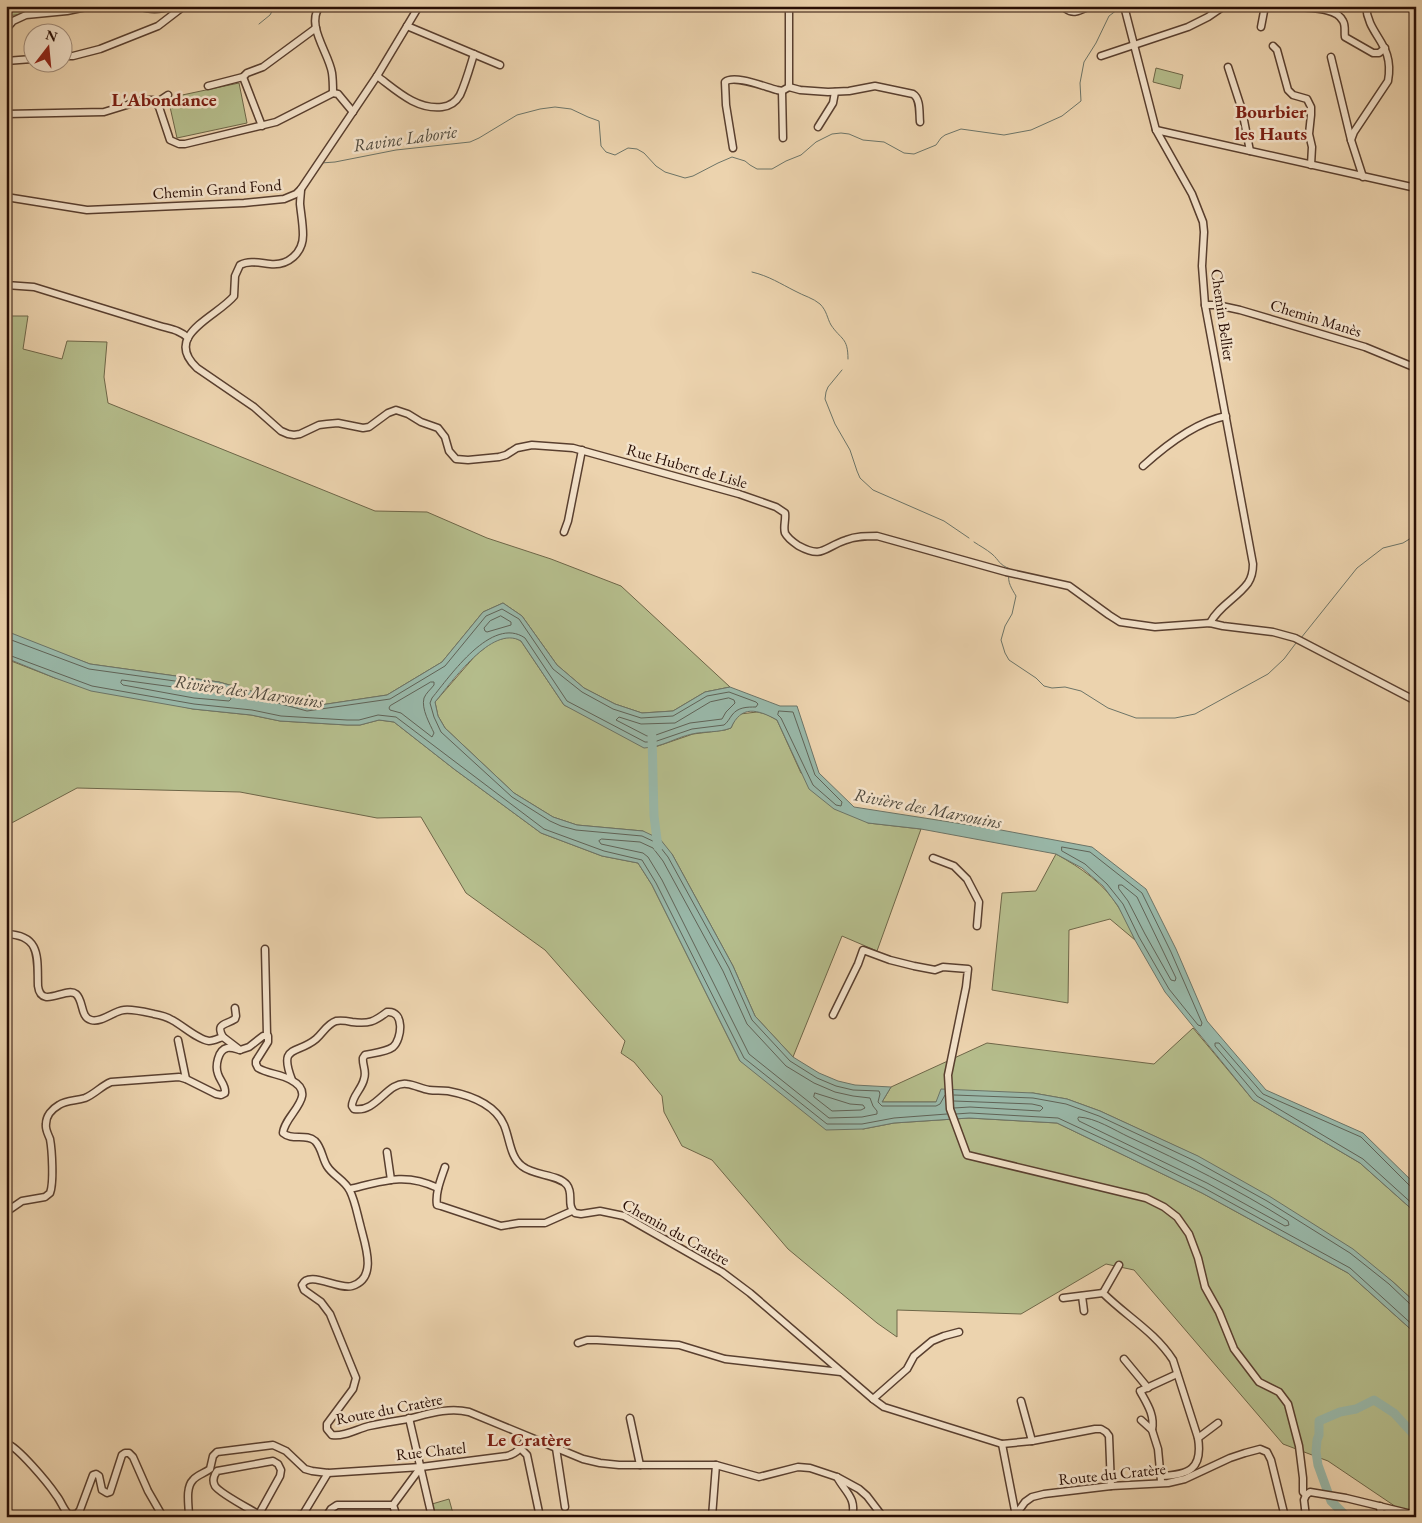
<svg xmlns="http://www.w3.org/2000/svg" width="1422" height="1523" viewBox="0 0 1422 1523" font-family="'EB Garamond',serif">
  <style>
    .green { fill: #b5bd8c; stroke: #6e6648 }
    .water { fill: #99b8a9; stroke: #6c7467 }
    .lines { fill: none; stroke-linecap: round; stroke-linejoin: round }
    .shore { stroke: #606357; stroke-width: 1 }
    .stream { stroke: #6c7467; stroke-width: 1 }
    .river { stroke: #99b8a9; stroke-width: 9 }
    .minor-casing { stroke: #593f2f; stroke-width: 9 }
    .minor { stroke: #f3e2ca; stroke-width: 6 }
    .labels { text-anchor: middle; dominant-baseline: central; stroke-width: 5; stroke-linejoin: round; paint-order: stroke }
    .street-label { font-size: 16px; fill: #280e05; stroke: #f3e2ca }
    .water-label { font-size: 18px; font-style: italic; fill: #504a3e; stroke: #f3e2ca }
    .quarter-label { font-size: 19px; font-weight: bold; fill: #7a1f14; stroke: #f3e2ca }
  </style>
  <rect width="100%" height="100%" fill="#ecd3ae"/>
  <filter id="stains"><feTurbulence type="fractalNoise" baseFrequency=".004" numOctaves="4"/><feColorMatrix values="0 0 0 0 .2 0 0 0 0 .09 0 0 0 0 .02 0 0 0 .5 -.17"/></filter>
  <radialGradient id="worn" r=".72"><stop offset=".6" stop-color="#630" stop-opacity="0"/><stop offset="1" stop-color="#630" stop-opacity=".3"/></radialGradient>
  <g class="green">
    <path d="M6 6H70L69 9 6 16Z"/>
    <path d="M1156 68 1183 75 1180 89 1153 82Z"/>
    <path d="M239 83 247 123 177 138 168 98Z"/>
    <path d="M6 316H28L23 349 62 359 67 341 107 342 104 377 108 403 375 511 427 512 487 538 551 559 621 586 730 687 705 692 673 711 642 713 615 704 584 688 557 665 522 616 503 603 483 612 442 662 387 695 307 707 219 682 90 664 9 634 6 631Z"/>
    <path d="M509 637 515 638 521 641 564 705 655 747 693 734 725 730 731 728 735 719 740 714 757 712 766 714 777 720 801 773 868 823 921 829 877 951 842 936 793 1057 755 1016 733 966 672 854 643 831 577 825 553 817 514 793 445 728 438 716 435 702 475 656 493 641Z"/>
    <path d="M6 659 55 678 193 709 251 715 280 721 347 725H360L379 720 394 722 454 769 541 833 602 856 638 863 652 885 740 1061 863 1129 894 1123 969 1118 1057 1123 1202 1193 1348 1273 1416 1334V1517H1411L1328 1461 1283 1444 1134 1270 1106 1264 1021 1314 897 1310V1337L877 1323 788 1249 712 1160 682 1146 664 1112 662 1096 634 1062 621 1053 625 1041 545 950 466 893 421 817 377 818 240 792 77 788 6 826Z"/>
    <path d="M1056 854C1081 868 1104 883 1119 908 1125 918 1130 929 1135 940L1110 919 1069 930 1068 1003 992 990 1002 893 1036 891Z"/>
    <path d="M1193 1028 1253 1100 1360 1163 1416 1213V1303L1392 1281 1197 1156 1100 1111 1067 1099 1033 1093 936 1102H882L891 1087 987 1043 1154 1064Z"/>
    <path d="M449 1499 454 1517H435L432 1504Z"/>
  </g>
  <path class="water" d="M503 603 522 616 557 665 584 688 615 704 642 713 673 711 705 692 730 687 780 706H797L819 773 854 807 1001 830 1092 847 1146 889 1176 949 1207 1021 1266 1090 1363 1133 1416 1185V1213L1360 1163 1253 1100 1165 992 1135 940 1118 906 1103 886 1082 868 1056 854 921 829 868 823 834 809 809 789 777 720C757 709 741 705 731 728 718 733 705 731 692 734 674 738 663 747 644 748L564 705 521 641C492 624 452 682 435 702L438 716 445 728 514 793 553 817 577 825 643 831 660 839 672 854 733 966 755 1016 793 1057 819 1073 838 1081 855 1085 891 1087 882 1102H936L941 1089 1033 1093 1067 1099 1100 1111 1198 1156 1269 1196 1353 1249 1392 1281 1416 1303V1334L1348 1273 1202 1193 1057 1123 969 1118 894 1123 863 1129 826 1130 740 1061 652 885 638 863 602 856 541 833 454 769 394 722 379 720 360 725H347L280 721 251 715 193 709 91 691 55 678 6 658V631L90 664 219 682 307 707 387 695 442 662 483 612Z"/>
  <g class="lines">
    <g class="shore">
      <path d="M501 616 511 622V625L487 632 485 631 484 628 490 621Z"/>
      <path d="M6 638 89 669 218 687 307 711 390 699 445 666 486 616 502 609 519 619 553 669 582 692 613 709 641 718 673 716 707 696 729 692 756 702 758 704 756 707C747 707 738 707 732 715 729 719 728 722 724 725L692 729 654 742H645L567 701 525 638C492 615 450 676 432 698L430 703 434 717 441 732 512 797 550 821 561 826 576 830 642 836 657 843 668 857 729 968 752 1020 790 1061 817 1078 836 1086 853 1090 879 1091 880 1094 878 1102 882 1106H936L940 1104 945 1095"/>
      <path d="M6 654 92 686 194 704 252 710 281 716 347 720H359L378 715 396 717 544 829 604 851 642 860 656 883 744 1058 827 1124H862L894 1118 947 1114"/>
      <path d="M122 680 217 693 230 696 231 699 229 701 194 698 123 685 121 683Z"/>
      <path d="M431 682H434V685C431 689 426 693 424 698 421 709 430 724 434 733L432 737 401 713 390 710 389 708 390 706Z"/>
      <path d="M729 698 734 700 735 703 726 712 722 719 690 723 653 736H647L616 720 619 717 641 724 675 723 710 702Z"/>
      <path d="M779 711 793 712 815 775 842 802 841 806 836 805 813 785 781 718 778 715Z"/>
      <path d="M602 839 640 842 653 848 663 861 723 971 747 1024 786 1066 814 1083 835 1092 853 1096 870 1098 873 1106 877 1111V1114L862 1117 829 1118 749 1054 662 880 648 857 643 853 601 844 599 841Z"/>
      <path d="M1062 847 1090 852 1142 893 1171 952 1202 1023 1201 1026 1198 1025 1169 989 1139 937 1123 904 1107 884 1085 864 1062 851Z"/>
      <path d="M1119 885H1122L1137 897 1176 978 1175 981 1171 980 1145 934 1128 901 1119 889Z"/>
      <path d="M815 1093 850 1104 863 1105 865 1108 861 1110 832 1111 814 1097Z"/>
      <path d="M954 1095 1033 1098 1066 1104 1099 1116 1195 1161 1267 1201 1350 1253 1389 1284 1410 1304 1416 1306"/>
      <path d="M954 1101 1032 1104 1041 1106 1043 1108 1040 1111 970 1107 954 1108"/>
      <path d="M956 1114 970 1113 1058 1118 1127 1150 1204 1188 1350 1268 1416 1328"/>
      <path d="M1079 1117C1096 1118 1114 1130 1129 1137 1183 1162 1237 1189 1288 1221L1289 1225 1285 1226 1207 1183 1079 1121 1078 1119Z"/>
      <path d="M1416 1188 1410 1186 1361 1137 1263 1094 1219 1043H1215V1046L1257 1096 1363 1159 1416 1207"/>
    </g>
    <g class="stream">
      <path d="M259 24 270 15 275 6"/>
      <path d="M321 163 335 162 396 150 470 142 479 138 517 115 540 109 555 107 571 109 588 117 599 121 601 146 606 152 615 155 628 148 637 149 644 153 656 166 665 172 685 178 693 176 718 163 732 157 745 161 750 165 757 169H772L786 161 801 155 816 142 832 134 841 133 849 134 863 140 884 142 904 153 914 154 936 145 941 138 945 135 961 129 1004 135 1031 130 1062 116 1081 101 1080 83 1084 62 1096 43 1109 16 1121 7"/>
      <path d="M752 272C769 276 781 284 795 291 804 296 813 298 820 304 827 311 827 318 831 325 841 340 848 337 848 359"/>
      <path d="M842 370 828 387 826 392 825 399 835 424 850 450 857 471 860 478 873 490 944 521 969 538"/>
      <path d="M974 542C980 546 986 549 992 554 1000 561 998 564 1010 569V570"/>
      <path d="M1009 574C1007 582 1012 589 1016 596L1012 614 1005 626 1001 640 1005 653 1009 660 1036 678 1044 686 1052 688 1065 687 1081 691 1108 708 1136 718H1175L1195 714 1268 674 1284 659 1296 643"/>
      <path d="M1301 638 1357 568 1383 548 1403 543 1416 535"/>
    </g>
    <g class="river">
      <path d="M652 736 654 816 658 847"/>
      <path d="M1347 1517 1331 1501 1318 1465 1316 1452 1317 1440 1319 1435V1421L1340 1412 1356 1409 1374 1400 1394 1413 1416 1437"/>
    </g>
    <g class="minor-casing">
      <g id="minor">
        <path d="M138 6C150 10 159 10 172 6"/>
        <path d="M320 6C305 25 329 53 332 73 333 80 333 87 333 93"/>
        <path d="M1065 6 1066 9C1074 15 1081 10 1090 6"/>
        <path d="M1124 6 1156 130 1192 194 1203 222 1204 232 1202 266 1205 305 1253 564C1253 570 1252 577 1248 583 1237 598 1219 606 1210 623"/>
        <path d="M1290 6C1305 9 1336 6 1343 21 1346 26 1344 32 1345 37L1373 53H1379L1385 48"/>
        <path d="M407 26 500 65"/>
        <path d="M1261 27 1265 6"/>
        <path d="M6 29 13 21 26 15 67 11 91 6"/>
        <path d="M1273 46 1277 50 1288 90 1293 95 1307 99 1311 107V115L1309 134 1312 147 1311 165"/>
        <path d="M62 56H73L100 49 158 26 184 6"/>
        <path d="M1101 56 1188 27 1208 17 1224 6"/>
        <path d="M1331 57 1351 140 1363 177"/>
        <path d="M6 61 32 59"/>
        <path d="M1228 67 1242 110 1250 151"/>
        <path d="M377 76C396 90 416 110 442 107 450 106 456 102 460 95 466 82 470 67 474 54"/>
        <path d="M243 77 262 126"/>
        <path d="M208 86 243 77 247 73 263 67 316 28"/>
        <path d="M789 87 800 90 828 92 849 91 875 86 913 94C921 99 919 113 920 122"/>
        <path d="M782 91 783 138"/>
        <path d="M156 103 168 95"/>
        <path d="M6 114 104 112 143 100H153L159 107 170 140 179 144H185L276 122 333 93 338 94 353 112"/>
        <path d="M818 127 833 103 835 92"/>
        <path d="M1156 130 1416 188"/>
        <path d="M1351 140 1354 132 1388 81C1395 43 1368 37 1366 6"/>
        <path d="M733 148 726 105 725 82C734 74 765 87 777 90L782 91 789 87V6"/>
        <path d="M301 189C301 193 300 199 300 204 301 214 303 224 303 235 303 253 288 266 270 264 260 263 249 260 240 265L235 276 234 296C217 317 162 335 197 368L254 407 281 431 288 434 294 435 300 434 319 425 327 424 338 423 363 428 369 427 388 413 396 410 408 414 421 422 438 428 445 437 449 451 456 459 468 460 499 457 506 455 517 448 532 445 573 448 739 494 776 507 785 513C786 520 783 527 785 533 788 539 793 542 799 546 823 559 824 547 846 540 856 536 866 536 877 536L1006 572 1069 586 1109 615 1120 622 1155 627 1210 623 1223 626 1273 632 1295 638 1416 701"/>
        <path d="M6 197 87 210 244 203 284 199 296 194 301 189 377 76 419 6"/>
        <path d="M6 285 34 287 160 326C170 329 180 330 188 338"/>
        <path d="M1205 305H1217L1240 310 1365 347 1416 368"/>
        <path d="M1143 466C1165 446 1196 422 1226 416"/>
        <path d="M564 532 568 521 582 450"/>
        <path d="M933 858 954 866 967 879 979 902 977 926"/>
        <path d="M6 934C42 935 37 959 38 986 41 1010 66 986 76 994 84 1001 80 1017 91 1020 102 1023 113 1011 124 1010 133 1009 145 1012 154 1014 160 1015 167 1017 172 1020 182 1025 198 1040 209 1041 214 1041 219 1038 223 1037L240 1050 249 1047 263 1036H268V1042L256 1061V1064L258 1068C268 1074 281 1074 291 1080 320 1095 284 1115 283 1133 292 1141 306 1133 315 1141 322 1148 322 1158 327 1166 333 1176 345 1180 350 1191 355 1201 357 1213 360 1224 364 1242 379 1278 352 1286 338 1290 309 1270 302 1285L304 1290 321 1302 330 1314 356 1378 353 1389 327 1424V1429L332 1435C344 1437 357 1429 369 1426 382 1423 395 1421 408 1419 428 1414 448 1407 469 1412L583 1459 600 1463 619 1465H716L759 1477 798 1467 810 1468 837 1477 859 1489 867 1496 883 1517"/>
        <path d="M265 949 267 1035"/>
        <path d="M833 1015 858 964 863 950 890 960 914 966 935 970 943 967 968 969 966 987 948 1075 950 1109 967 1155 1146 1198 1164 1207 1177 1217 1189 1234 1198 1258 1205 1287 1219 1312 1234 1349 1259 1382 1279 1392 1288 1404 1299 1446 1303 1478V1492L1306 1495"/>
        <path d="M223 1037C215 1023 226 1025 235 1019L236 1016 235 1008"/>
        <path d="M178 1040 186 1079"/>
        <path d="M292 1080C278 1044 297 1055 316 1039 323 1033 327 1024 336 1021 341 1020 347 1021 352 1022 369 1024 374 1022 387 1012 405 1010 402 1039 393 1047 386 1052 374 1053 365 1055L363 1058C362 1065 367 1071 364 1079 362 1089 352 1096 352 1106L354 1109C377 1113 387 1081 407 1084 415 1085 422 1089 429 1090 435 1091 442 1090 448 1091 469 1095 495 1104 504 1125 510 1139 510 1157 522 1166 534 1176 558 1174 567 1185 574 1194 566 1205 575 1213L581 1214 600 1211 624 1216 722 1272 750 1293 873 1399 884 1407 1002 1444 1032 1441 1095 1429H1101L1106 1432 1109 1436 1111 1486"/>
        <path d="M387 1152 391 1180"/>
        <path d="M445 1167C441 1179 435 1193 437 1205L441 1206 501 1226 519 1223H545L572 1211"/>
        <path d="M350 1189C383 1181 405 1172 438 1188"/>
        <path d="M6 1212 22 1201 45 1197 50 1193C54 1183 52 1150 50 1139 48 1134 45 1129 46 1124 46 1116 52 1109 59 1105 67 1100 76 1101 85 1098 95 1094 101 1086 111 1082L179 1077 186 1079 216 1094 221 1095 225 1093C226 1085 220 1081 218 1074 215 1066 218 1050 227 1048 231 1047 236 1049 240 1050"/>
        <path d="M1119 1265 1103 1293C1126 1316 1155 1332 1173 1360L1198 1438C1203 1469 1189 1475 1161 1476"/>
        <path d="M1082 1296 1084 1311"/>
        <path d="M1063 1298 1103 1293"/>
        <path d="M578 1343 587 1340H597L679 1345 725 1359 841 1372"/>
        <path d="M1124 1359 1148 1388"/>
        <path d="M873 1399 907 1369 914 1356 932 1341 944 1336 959 1332"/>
        <path d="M1021 1401 1032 1441"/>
        <path d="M409 1418 432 1517"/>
        <path d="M630 1418 640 1465"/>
        <path d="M1141 1420 1152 1430 1158 1449 1161 1481"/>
        <path d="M1152 1430C1155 1415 1147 1404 1140 1391L1177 1374"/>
        <path d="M1198 1438 1218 1423"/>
        <path d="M6 1443C18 1447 48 1483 56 1495 61 1501 63 1509 69 1515L77 1514 80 1510 93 1475 96 1474 99 1476 102 1490 107 1493 110 1492 122 1455 125 1453H129L133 1457 148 1491 163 1517"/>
        <path d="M1002 1444 1015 1511 1017 1513"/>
        <path d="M556 1448 565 1507"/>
        <path d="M521 1449 527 1455 540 1517"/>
        <path d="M837 1477C845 1492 857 1498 852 1517"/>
        <path d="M1306 1495 1310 1492 1346 1498 1416 1515"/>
        <path d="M393 1505 421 1467"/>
        <path d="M393 1505 397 1517"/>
        <path d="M1380 1506 1381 1517"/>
        <path d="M259 1514 280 1476 281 1470 278 1464 273 1461 267 1462 217 1471C214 1475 212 1481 215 1486 220 1494 254 1511 263 1517"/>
        <path d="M302 1516 328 1473"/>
        <path d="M189 1517C189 1506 185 1488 193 1480 197 1475 205 1473 210 1469L213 1456 217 1452 273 1445 286 1451 305 1469 312 1471 328 1473 421 1467 507 1456C518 1453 522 1447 527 1437"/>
        <path d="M292 1517 299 1515 304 1517"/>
        <path d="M326 1517 331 1509 337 1505H393"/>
        <path d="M712 1517 716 1465"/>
        <path d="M1014 1517 1025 1502 1032 1497 1044 1494 1111 1486 1168 1483 1185 1479 1230 1458 1245 1453 1260 1449 1267 1452 1271 1460 1285 1517"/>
        <path d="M1306 1517 1304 1500 1306 1495"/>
      </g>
    </g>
    <use href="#minor" class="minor"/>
  </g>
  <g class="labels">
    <g class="street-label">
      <text transform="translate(217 189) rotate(-4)">Chemin Grand Fond</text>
      <text transform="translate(1223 315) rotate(82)">Chemin Bellier</text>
      <text transform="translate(1316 318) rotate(17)">Chemin Manès</text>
      <text transform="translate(687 466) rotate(16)">Rue Hubert de Lisle</text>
      <text transform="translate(676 1232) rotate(29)">Chemin du Cratère</text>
      <text transform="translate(389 1409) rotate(-11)">Route du Cratère</text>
      <text transform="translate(431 1451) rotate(-6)">Rue Chatel</text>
      <text transform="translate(1112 1474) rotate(-6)">Route du Cratère</text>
    </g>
    <g class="water-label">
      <text transform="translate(405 138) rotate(-8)">Ravine Laborie</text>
      <text transform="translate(249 691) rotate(8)">Rivière des Marsouins</text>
      <text transform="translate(928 808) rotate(11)">Rivière des Marsouins</text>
    </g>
    <g class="quarter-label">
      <text x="164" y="99">L'Abondance</text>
      <text x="1271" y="111">Bourbier<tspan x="1271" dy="22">les Hauts</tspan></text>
      <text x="529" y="1439">Le Cratère</text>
    </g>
  </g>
  <rect width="1422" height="1523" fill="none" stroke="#ecd3ae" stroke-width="25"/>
  <rect x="8" y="8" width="1407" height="1508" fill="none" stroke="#280e05" stroke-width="2.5"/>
  <rect x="12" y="12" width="1397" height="1498" fill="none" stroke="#280e05"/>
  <g transform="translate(48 48) rotate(16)"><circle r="24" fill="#f3e2ca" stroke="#a28d7b"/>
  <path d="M0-4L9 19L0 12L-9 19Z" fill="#8f2418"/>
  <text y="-8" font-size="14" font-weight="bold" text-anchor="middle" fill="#280e05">N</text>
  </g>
  <rect width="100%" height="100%" filter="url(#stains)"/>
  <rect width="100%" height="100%" fill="url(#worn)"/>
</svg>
